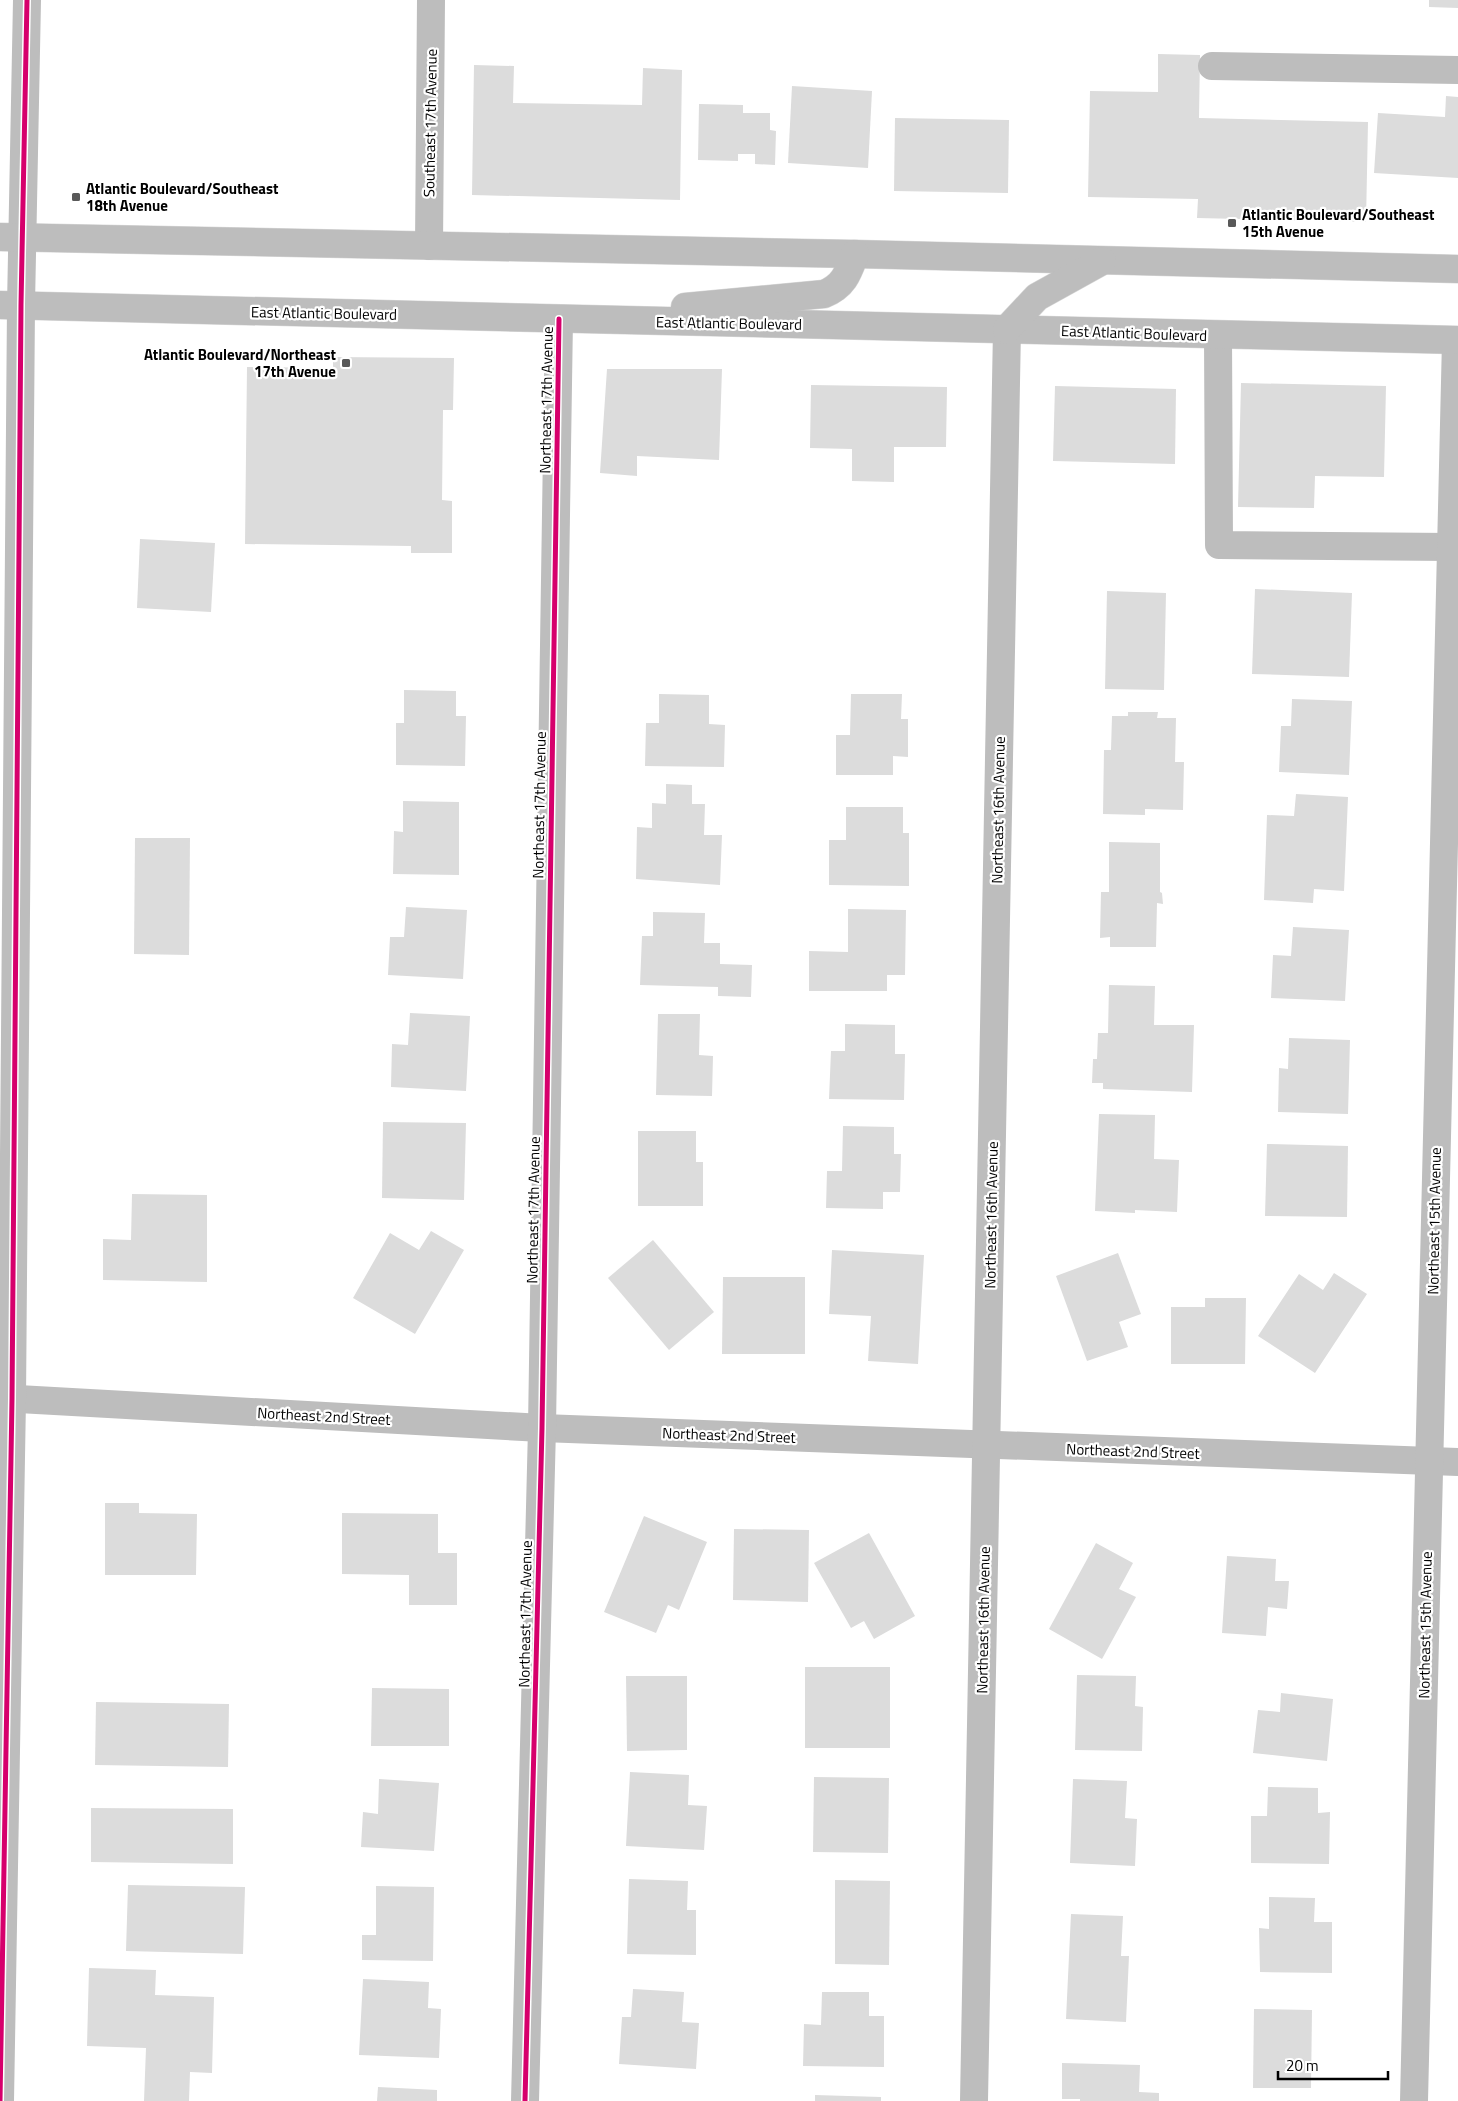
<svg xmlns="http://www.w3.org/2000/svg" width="1458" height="2101" viewBox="0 0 1458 2101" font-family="'Titillium Web',sans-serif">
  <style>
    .building { fill: #dcdcdc }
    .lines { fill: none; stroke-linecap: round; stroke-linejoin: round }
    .major-casing { stroke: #dbdbdb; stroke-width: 29 }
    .minor { stroke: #bdbdbd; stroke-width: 28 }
    .major { stroke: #bdbdbd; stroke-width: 28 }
    .cycleway-casing { stroke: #fff; stroke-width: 8 }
    .cycleway { stroke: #d6006c; stroke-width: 5 }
    .poi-dot { fill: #595959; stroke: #fff; stroke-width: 2 }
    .labels { text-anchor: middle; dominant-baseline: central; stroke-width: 4.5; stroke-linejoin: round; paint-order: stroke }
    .street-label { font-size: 15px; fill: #000; stroke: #fff }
    .poi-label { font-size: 15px; font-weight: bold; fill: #000; stroke: #fff; text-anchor: start }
  </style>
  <rect width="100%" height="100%" fill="#fff"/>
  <g class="building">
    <path d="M1429 0H1458V8L1429 7Z"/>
    <path d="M1158 54 1200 55 1199 118 1368 122 1366 222 1197 218 1198 199 1088 197 1090 91 1158 92Z"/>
    <path d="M474 65 514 66 513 103 642 105 643 68 682 70 680 200 472 195Z"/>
    <path d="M792 86 872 91 868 168 788 163Z"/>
    <path d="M1446 96 1458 97V178L1374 173 1378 113 1445 117Z"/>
    <path d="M699 104 743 105V113H770V130L776 131 775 165 755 164V154H738V161L698 160Z"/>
    <path d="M895 118 1009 120 1008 193 894 191Z"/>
    <path d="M333 357 454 358 453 410H443L442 500 452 501V553H411V546L245 544 247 367 333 368Z"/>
    <path d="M607 369H722L719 460 637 456V476L600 473Z"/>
    <path d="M1241 383 1386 386 1384 477 1315 476 1314 508 1238 507Z"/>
    <path d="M811 385 947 387 946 447H894V482L852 481V449L810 448Z"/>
    <path d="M1055 386 1176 389 1175 464 1053 461Z"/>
    <path d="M140 539 215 543 211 612 137 608Z"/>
    <path d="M1255 589 1352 593 1349 677 1252 674Z"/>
    <path d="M1107 591 1166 593 1164 690 1105 689Z"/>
    <path d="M404 690 456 691V716H466L465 766 396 765V723H404Z"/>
    <path d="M659 694 709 695V724L725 725 724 767 645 766 646 723H659Z"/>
    <path d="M851 694H902L901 719H908V757L893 756V775H836V735H850Z"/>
    <path d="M1292 699 1352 701 1349 775 1279 772 1281 726H1291Z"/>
    <path d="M1128 712H1158L1157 718H1176L1175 762H1184L1183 810 1145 809V815L1103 814 1104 750H1111L1112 716H1128Z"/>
    <path d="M666 784 692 785V804H705L704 835H722L720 885 636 879 637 827 652 828V803L666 804Z"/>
    <path d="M1296 794 1348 797 1344 891 1314 889 1313 903 1264 900 1267 815 1294 816Z"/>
    <path d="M403 801 459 802V875L393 874 394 831 403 832Z"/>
    <path d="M846 807H903V833H909V886L829 885V840H846Z"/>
    <path d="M135 838H190L189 955 134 954Z"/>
    <path d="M1109 842 1160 843V892L1162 893 1163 904 1157 903 1156 947H1110V937L1100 938 1101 892H1109Z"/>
    <path d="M406 907 467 910 463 979 388 975 390 937H404Z"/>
    <path d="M848 909 906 910 905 975H887V991H809V951L848 952Z"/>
    <path d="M653 912 705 913 704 943H720V964L752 965 751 997 718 996V987L640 985 642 936H653Z"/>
    <path d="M1293 927 1349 930 1345 1001 1271 998 1273 955 1291 956Z"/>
    <path d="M1109 985 1155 986 1154 1025H1194L1192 1092 1103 1089V1083H1092L1093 1059H1097L1098 1033H1108Z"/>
    <path d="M410 1013 470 1016 466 1091 391 1087 392 1044 408 1045Z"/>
    <path d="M658 1014H700L699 1055 713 1056 712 1096 656 1095Z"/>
    <path d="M845 1024 895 1025V1054H905L904 1100 829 1099 831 1051H845Z"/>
    <path d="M1289 1038 1350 1040 1348 1114 1278 1112 1279 1068 1288 1069Z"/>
    <path d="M1099 1114 1155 1115 1154 1159 1179 1160 1177 1212 1135 1210V1213L1095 1211Z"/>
    <path d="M383 1122 466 1123 464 1200 382 1198Z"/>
    <path d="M843 1126 894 1127V1154H901L900 1192H883V1209L826 1208 827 1171H842Z"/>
    <path d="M638 1131H696V1162H703V1206H638Z"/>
    <path d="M1267 1144 1348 1146 1347 1217 1265 1216Z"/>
    <path d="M132 1194 207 1195V1282L103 1280V1239L131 1240Z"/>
    <path d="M431 1231 464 1250 415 1334 353 1298 390 1233 419 1250Z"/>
    <path d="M653 1240 714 1312 669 1350 608 1278Z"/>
    <path d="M832 1250 924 1255 918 1364 868 1361 871 1316 829 1314Z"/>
    <path d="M1118 1253 1141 1314 1119 1322 1128 1347 1087 1361 1056 1276Z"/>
    <path d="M1334 1273 1367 1294 1315 1373 1258 1336 1299 1274 1323 1290Z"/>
    <path d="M723 1277H805V1354H722Z"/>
    <path d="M1205 1298H1246L1245 1364H1171V1307H1205Z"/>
    <path d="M105 1503H139V1513L197 1514 196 1575H105Z"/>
    <path d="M342 1513 438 1514V1553H457V1605H409V1575L342 1574Z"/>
    <path d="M644 1516 707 1542 679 1610 668 1605 656 1633 604 1612Z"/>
    <path d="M734 1529 809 1530 808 1602 733 1600Z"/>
    <path d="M869 1533 915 1616 874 1639 864 1621 851 1628 814 1563Z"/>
    <path d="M1096 1543 1133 1563 1119 1589 1136 1597 1102 1659 1049 1629Z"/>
    <path d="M1227 1556 1276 1559 1275 1581H1289L1287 1609 1268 1607 1266 1636 1222 1633Z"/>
    <rect x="805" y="1667" width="85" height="81"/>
    <path d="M1077 1675 1136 1676 1135 1706 1143 1707 1142 1751 1075 1750Z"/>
    <path d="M626 1676H687V1750L627 1751Z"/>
    <path d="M372 1688 449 1689V1746H371Z"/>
    <path d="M1281 1693 1333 1699 1327 1761 1253 1753 1258 1710 1280 1712Z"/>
    <path d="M96 1702 229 1704 228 1767 95 1765Z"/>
    <path d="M630 1772 689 1775 688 1805 707 1806 704 1850 626 1846Z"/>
    <path d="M814 1777 889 1778 888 1853 813 1852Z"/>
    <path d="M379 1779 439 1783 434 1851 361 1847 363 1812 378 1814Z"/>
    <path d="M1073 1779 1127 1781 1125 1818 1137 1819 1135 1866 1070 1863Z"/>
    <path d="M1268 1787 1318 1788V1813L1330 1812 1329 1864 1251 1863V1816H1267Z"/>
    <path d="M91 1808 233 1809V1864L91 1862Z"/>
    <path d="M629 1879 688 1881 687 1910H696V1955L627 1954Z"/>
    <path d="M835 1880 890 1881 889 1965 835 1964Z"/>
    <path d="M128 1885 245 1887 243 1954 126 1951Z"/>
    <path d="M376 1886 434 1887 433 1961 362 1960V1935H376Z"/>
    <path d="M1269 1897 1315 1898 1314 1922H1332V1973L1260 1972 1259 1928 1269 1929Z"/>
    <path d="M1071 1914 1123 1916 1121 1956H1129L1126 2022 1066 2019Z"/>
    <path d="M89 1968 156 1970 155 1995 214 1997 212 2073 190 2072 189 2101H144L146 2048 87 2046Z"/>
    <path d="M363 1979 429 1982 428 2008 441 2009 439 2058 359 2055Z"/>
    <path d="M633 1989 684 1992 682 2022 699 2023 696 2069 619 2064 622 2017H631Z"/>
    <path d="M822 1992H869V2016H884V2067L803 2066 804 2024 821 2025Z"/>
    <path d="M1254 2009 1312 2010 1311 2088H1253Z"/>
    <path d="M1062 2063 1140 2065 1139 2092 1159 2093V2101H1080V2099H1062Z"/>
    <path d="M378 2087 437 2090V2101H377Z"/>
    <path d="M815 2095 881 2097V2101H815Z"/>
  </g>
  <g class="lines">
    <g class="major-casing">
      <g id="major">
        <path d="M0 237 855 254 1458 269"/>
        <path d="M0 305 1458 340"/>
        <path d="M685 307 824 294C844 286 848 273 855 254"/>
        <path d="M1007 329 1037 297 1102 261"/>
      </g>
    </g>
    <g class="minor">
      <path d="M1212 66 1458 70"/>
      <path d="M429 246 431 0"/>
      <path d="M1218 335 1219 545 1451 547"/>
      <path d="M0 1398 542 1428 1458 1462"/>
      <path d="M0 2101 12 1399 21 305 27 0"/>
      <path d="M525 2101 542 1428 559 319"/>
      <path d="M974 2101 1007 329"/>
      <path d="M1414 2101 1456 340"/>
    </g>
    <use href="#major" class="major"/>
    <g class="cycleway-casing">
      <g id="cycleway">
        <path d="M0 2101 12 1399 21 305 27 0"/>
        <path d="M525 2101 542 1428 559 319"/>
      </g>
    </g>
    <use href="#cycleway" class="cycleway"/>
  </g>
  <g class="poi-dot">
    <rect x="71" y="192" width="10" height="10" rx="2.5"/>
    <rect x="1227" y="218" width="10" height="10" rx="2.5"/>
    <rect x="341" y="358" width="10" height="10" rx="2.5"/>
  </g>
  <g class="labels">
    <g class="street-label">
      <text transform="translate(430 123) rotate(-89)">Southeast 17th Avenue</text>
      <text transform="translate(324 313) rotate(1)">East Atlantic Boulevard</text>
      <text transform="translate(729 323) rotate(1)">East Atlantic Boulevard</text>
      <text transform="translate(1134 333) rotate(2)">East Atlantic Boulevard</text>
      <text transform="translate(546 400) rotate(-89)">Northeast 17th Avenue</text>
      <text transform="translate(539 805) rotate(-89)">Northeast 17th Avenue</text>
      <text transform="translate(998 810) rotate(-89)">Northeast 16th Avenue</text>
      <text transform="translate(533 1210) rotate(-89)">Northeast 17th Avenue</text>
      <text transform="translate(991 1215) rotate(-89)">Northeast 16th Avenue</text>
      <text transform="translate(1434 1221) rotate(-89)">Northeast 15th Avenue</text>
      <text transform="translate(324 1416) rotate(3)">Northeast 2nd Street</text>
      <text transform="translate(729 1435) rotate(2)">Northeast 2nd Street</text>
      <text transform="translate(1133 1451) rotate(2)">Northeast 2nd Street</text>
      <text transform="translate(525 1614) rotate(-89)">Northeast 17th Avenue</text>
      <text transform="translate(983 1620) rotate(-89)">Northeast 16th Avenue</text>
      <text transform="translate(1425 1625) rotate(-89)">Northeast 15th Avenue</text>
    </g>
    <g class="poi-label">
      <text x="86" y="188">Atlantic Boulevard/Southeast<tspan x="86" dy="17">18th Avenue</tspan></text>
      <text x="1242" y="214">Atlantic Boulevard/Southeast<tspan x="1242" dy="17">15th Avenue</tspan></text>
      <text x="336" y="354" text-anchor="end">Atlantic Boulevard/Northeast<tspan x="336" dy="17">17th Avenue</tspan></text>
    </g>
  </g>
  <path d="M1278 2071v8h110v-8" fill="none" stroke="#000000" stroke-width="2.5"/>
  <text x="1286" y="2071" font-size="15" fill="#000000" stroke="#ffffff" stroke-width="4" paint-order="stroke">20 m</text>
</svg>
